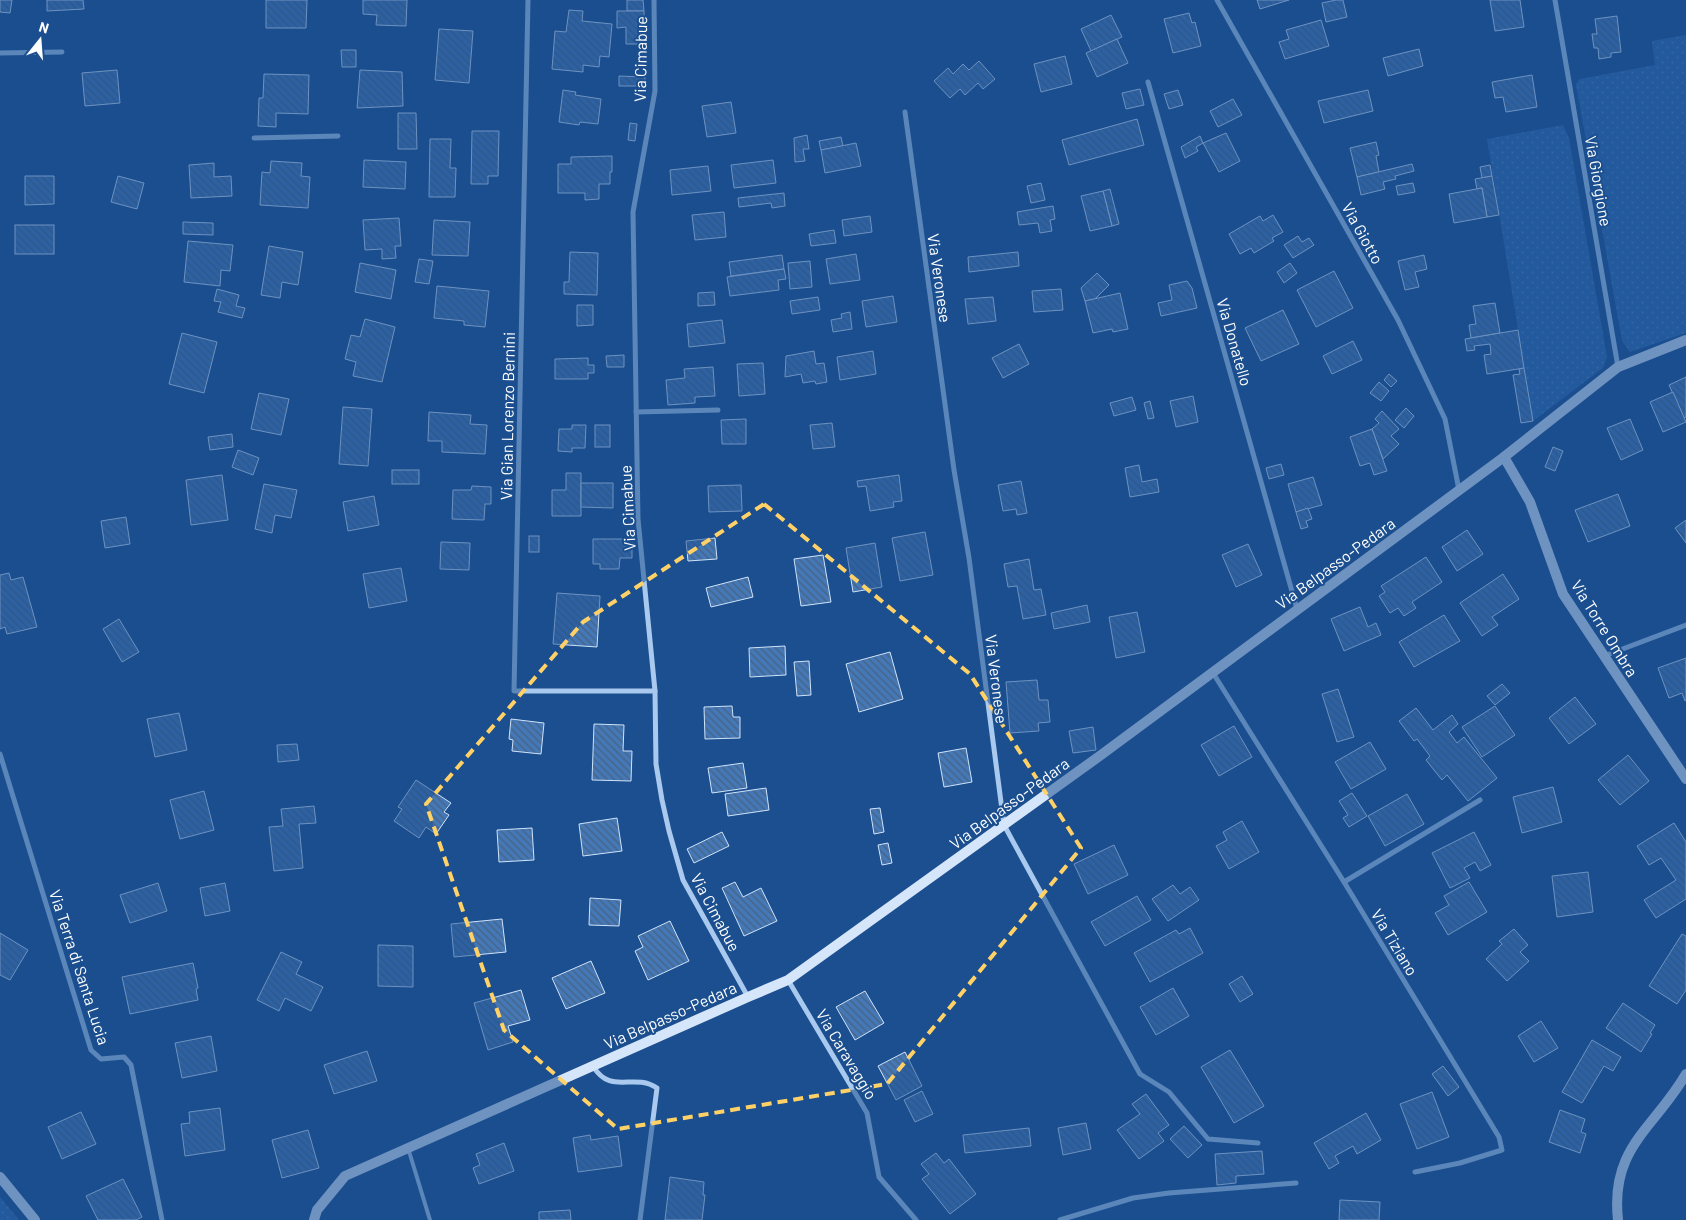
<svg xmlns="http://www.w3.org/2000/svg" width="1686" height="1220" viewBox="0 0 1686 1220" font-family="Barlow,sans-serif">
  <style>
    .grass { fill: url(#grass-dots) }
    .building { fill: url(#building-back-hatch); stroke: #cfe3fa }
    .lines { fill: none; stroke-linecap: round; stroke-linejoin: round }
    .lane { stroke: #a9c9ee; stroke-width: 4 }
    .street { stroke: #a9c9ee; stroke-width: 5 }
    .secondary { stroke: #d6e6fa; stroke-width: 10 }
    .marked { fill: none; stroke: #ffd166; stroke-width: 4; stroke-dasharray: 10 6; stroke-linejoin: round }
    .labels { text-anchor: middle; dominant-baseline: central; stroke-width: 4; stroke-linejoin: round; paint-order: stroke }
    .street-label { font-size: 16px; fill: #fff; stroke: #1b4f8f }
  </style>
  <defs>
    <pattern id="grass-dots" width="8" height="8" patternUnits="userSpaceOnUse" patternTransform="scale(1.25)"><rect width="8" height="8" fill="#2e69ad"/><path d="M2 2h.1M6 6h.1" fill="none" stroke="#4d80b9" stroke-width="1.8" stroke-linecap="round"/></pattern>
    <pattern id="building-back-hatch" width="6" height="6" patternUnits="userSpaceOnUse" patternTransform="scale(1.25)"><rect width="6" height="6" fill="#4478b7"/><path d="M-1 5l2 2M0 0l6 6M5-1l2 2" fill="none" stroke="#486282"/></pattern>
  </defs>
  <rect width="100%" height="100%" fill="#1b4f8f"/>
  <g class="grass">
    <path d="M1686 35V333L1630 352 1622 341 1576 84 1580 79 1655 65 1652 41Z"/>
    <path d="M1563 125 1569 138 1607 357 1603 368 1533 421 1487 139Z"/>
    <path d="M0 1197 19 1220H0Z"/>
  </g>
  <g class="building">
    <path d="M0 0H12L10 13 0 12Z"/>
    <path d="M47 0H83L84 9 47 11Z"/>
    <path d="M266 0H307L306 28H266Z"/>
    <path d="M363 0H407L406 26 376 25 377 15 363 14Z"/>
    <path d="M627 0H643L644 11H627Z"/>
    <path d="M1257 0H1289L1260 9Z"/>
    <path d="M1336 0H1343L1347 17 1326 22 1322 3Z"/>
    <path d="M1490 0H1520L1524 27 1495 31Z"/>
    <path d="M569 10 583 11 582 21 612 24 609 57 600 56 599 67 583 65V72L552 69 555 31 566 32Z"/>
    <path d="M617 11H644V29H639V44H626V27L617 28Z"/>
    <path d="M1189 13 1192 23 1195 22 1201 46 1173 53 1164 19Z"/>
    <path d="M1111 15 1122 37 1091 51 1081 29Z"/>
    <path d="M1617 16 1621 52 1611 53V57L1599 59 1598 48H1594L1592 34H1597L1595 19Z"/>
    <path d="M1321 20 1329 46 1285 59 1279 42 1289 39 1286 30Z"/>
    <path d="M439 29 473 31 469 83 435 80Z"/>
    <path d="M1117 39 1128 63 1097 77 1086 53Z"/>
    <path d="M1419 49 1423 66 1388 76 1383 58Z"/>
    <path d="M341 50H356V67H342Z"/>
    <path d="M1065 56 1072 84 1041 92 1034 64Z"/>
    <path d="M979 61 995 79 983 89 978 83 965 95 960 89 950 98 934 81 948 68 953 74 963 64 969 70Z"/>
    <path d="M117 70 120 103 85 106 82 73Z"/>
    <path d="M360 70 402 72 403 106 357 108Z"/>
    <path d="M264 74 309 75 308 114 276 113V127L258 126 259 98H263Z"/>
    <path d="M1532 75 1537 107 1506 112 1503 97 1495 98 1492 82Z"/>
    <path d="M619 76 645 77V86H619Z"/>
    <path d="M1140 89 1144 105 1126 109 1122 93Z"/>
    <path d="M563 90 576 92 575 95 601 99 598 124 580 122 579 125 559 122Z"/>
    <path d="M1178 90 1183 105 1169 109 1164 94Z"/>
    <path d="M1368 90 1373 111 1324 123 1318 101Z"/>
    <path d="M1233 99 1242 115 1218 127 1210 111Z"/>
    <path d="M731 102 736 133 707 137 702 106Z"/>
    <path d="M398 113H416L417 149H398Z"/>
    <path d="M1137 119 1144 145 1069 165 1062 140Z"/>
    <path d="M630 123 637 124 635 141 628 140Z"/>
    <path d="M472 131H499L498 176H488V184H471Z"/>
    <path d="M1226 133 1240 161 1219 172 1203 143Z"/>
    <path d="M807 135 809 149H803L805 161 795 162 794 138Z"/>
    <path d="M1200 136 1203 143 1196 147 1198 151 1185 158 1181 147Z"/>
    <path d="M841 137 843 146 821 150 819 141Z"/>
    <path d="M430 139H451L450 168H456L455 197H429Z"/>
    <path d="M1376 142 1379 155 1376 156 1379 172 1357 177 1350 148Z"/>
    <path d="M856 143 861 166 825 173 821 150Z"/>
    <path d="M612 156V172H610V184H599V199L585 200V193H558V164H571V157Z"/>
    <path d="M364 160 406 162 405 189 363 187Z"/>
    <path d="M773 160 776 183 734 188 731 165Z"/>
    <path d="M271 161 302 163 301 176 310 177 308 208 260 205 262 172 270 173Z"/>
    <path d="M214 163V177L231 176 232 196 191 198 189 165Z"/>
    <path d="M1412 164 1414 171 1395 176 1396 179 1383 182 1385 189 1361 195 1357 177Z"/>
    <path d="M1490 165 1492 176 1482 178 1480 167Z"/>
    <path d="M708 166 711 191 672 195 670 170Z"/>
    <path d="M25 176H54V204L25 205Z"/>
    <path d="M118 176 144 183 137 209 111 202Z"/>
    <path d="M1492 176 1499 215 1487 217 1482 188 1477 189 1475 179Z"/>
    <path d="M1041 183 1045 200 1031 203 1027 186Z"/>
    <path d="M1413 183 1415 192 1398 195 1396 186Z"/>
    <path d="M1482 188 1487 217 1454 223 1449 194Z"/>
    <path d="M1110 189 1119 224 1112 226 1103 191Z"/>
    <path d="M1103 191 1112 226 1090 231 1081 196Z"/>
    <path d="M784 193 785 206 772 208 771 203 739 207 738 198Z"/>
    <path d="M1053 206 1055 219 1050 220 1052 231 1040 233 1038 223 1019 225 1017 212Z"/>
    <path d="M724 212 726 237 695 240 692 215Z"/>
    <path d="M1273 215 1283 232 1272 238 1274 241 1254 253 1251 248 1240 254 1229 234 1260 216 1263 221Z"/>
    <path d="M870 216 872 232 844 236 842 220Z"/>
    <path d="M399 218 401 246H395L396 258 382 259V249L365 250 363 220Z"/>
    <path d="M434 220 470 222 468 256 432 255Z"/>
    <path d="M183 222 213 223V235L183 234Z"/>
    <rect x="15" y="225" width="39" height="29"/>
    <path d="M834 230 836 243 811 246 809 234Z"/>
    <path d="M1298 236 1302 242 1309 238 1314 245 1293 258 1284 245Z"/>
    <path d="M188 241 233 245 230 271 221 270 220 286 184 282Z"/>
    <path d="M269 246 303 252 298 285 282 282 280 298 261 295Z"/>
    <path d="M570 252 598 253 597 295 564 294V282H569Z"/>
    <path d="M1018 252 1019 266 969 272 968 257Z"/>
    <path d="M856 254 860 280 830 284 826 259Z"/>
    <path d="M782 255 784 269 731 276 729 262Z"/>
    <path d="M1424 255 1427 269 1415 272 1419 287 1405 290 1398 261Z"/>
    <path d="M419 259 433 261 429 284 415 282Z"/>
    <path d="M810 261 812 287 790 289 788 263Z"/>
    <path d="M360 263 396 270 391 299 355 292Z"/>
    <path d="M1290 263 1297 273 1284 283 1277 272Z"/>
    <path d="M784 269 786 279 778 280 779 290 730 296 727 277Z"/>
    <path d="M1334 271 1353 308 1316 327 1297 290Z"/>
    <path d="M1097 273 1109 285 1095 299 1085 301 1081 288Z"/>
    <path d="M1187 281 1192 288 1197 308 1161 316 1158 303 1172 300 1169 285Z"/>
    <path d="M437 286 489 291 485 327 464 325V321L434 318Z"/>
    <path d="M217 289 239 295 236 306 245 308 242 318 218 312 221 302 214 301Z"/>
    <path d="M1061 289 1063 310 1034 312 1032 291Z"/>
    <path d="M714 292 715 305 698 306V293Z"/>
    <path d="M1120 293 1128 329 1113 332 1112 329 1093 333 1085 301Z"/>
    <path d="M893 296 897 322 866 327 862 301Z"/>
    <path d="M818 297 820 310 792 314 790 301Z"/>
    <path d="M993 297 996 321 968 324 965 299Z"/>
    <path d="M1495 303 1500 333 1471 338 1469 325 1476 324 1473 306Z"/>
    <path d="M577 305H593V325L577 326Z"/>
    <path d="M1283 310 1299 344 1261 361 1245 328Z"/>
    <path d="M850 312 852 329 833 332 831 320 842 318 841 314Z"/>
    <path d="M365 319 395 327 382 382 353 376 356 362 345 359 351 335 360 337Z"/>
    <path d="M722 320 725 343 689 347 687 324Z"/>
    <path d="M1518 330 1524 368 1487 374 1484 355 1491 354 1490 344 1474 346 1475 350 1467 351 1465 339Z"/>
    <path d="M182 333 217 342 204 393 169 384Z"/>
    <path d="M1353 341 1362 360 1332 374 1323 356Z"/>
    <path d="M1019 344 1029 364 1003 378 992 358Z"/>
    <path d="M814 351 816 364 824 363 827 382 816 384 815 381 803 383 801 374 785 377 786 356Z"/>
    <path d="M873 351 876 374 840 380 837 357Z"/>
    <path d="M624 355V367H607L606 356Z"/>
    <path d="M588 358V365H594V373H588V379H555V359Z"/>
    <path d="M763 363 765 394 739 396 737 364Z"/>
    <path d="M713 367 715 396 695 397V403L668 405 666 380 685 378 684 369Z"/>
    <path d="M1524 368 1533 421 1521 423 1513 375 1520 374 1519 369Z"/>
    <path d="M1389 374 1397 381 1391 387 1384 380Z"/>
    <path d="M1686 377V417L1684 418 1669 385Z"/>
    <path d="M1379 382 1389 391 1381 401 1370 393Z"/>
    <path d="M1673 392 1686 422 1663 432 1650 402Z"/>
    <path d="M259 393 289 399 281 435 251 429Z"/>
    <path d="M1193 396 1198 422 1176 427 1170 401Z"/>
    <path d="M1132 397 1136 410 1114 416 1110 403Z"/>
    <path d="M1150 401 1154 418 1148 419 1144 403Z"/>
    <path d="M343 407 372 409 368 466 339 464Z"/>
    <path d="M1406 408 1414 416 1404 428 1395 420Z"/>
    <path d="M1382 411 1399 429 1391 436 1399 444 1383 459 1372 429 1379 423 1375 419Z"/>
    <path d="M429 412 471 415 470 424 487 425 485 454 442 452V441H428Z"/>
    <path d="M746 419V444H722L721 420Z"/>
    <path d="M1630 419 1643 450 1621 460 1607 428Z"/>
    <path d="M832 423 835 447 813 449 810 425Z"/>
    <path d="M572 425H586L585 448H572V452L558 451 559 429H572Z"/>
    <rect x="595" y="425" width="15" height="22"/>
    <path d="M1372 429 1387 471 1374 475 1370 463 1360 466 1350 437Z"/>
    <path d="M232 434 233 447 210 450 208 437Z"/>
    <path d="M1553 447 1563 451 1555 471 1545 467Z"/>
    <path d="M238 450 259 458 253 475 232 467Z"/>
    <path d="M1281 464 1284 475 1269 479 1266 468Z"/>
    <path d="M1139 465 1142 482 1157 479 1159 492 1130 497 1125 468Z"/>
    <rect x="392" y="470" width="27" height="14"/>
    <path d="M566 473H581V516H552V490H566Z"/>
    <path d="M222 475 228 520 191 525 186 480Z"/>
    <path d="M899 475 902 501 893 502 894 507 870 511 866 486 858 487 857 481Z"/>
    <path d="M1313 477 1322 505 1296 512 1288 484Z"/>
    <path d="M1021 481 1027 513 1017 515 1016 509 1003 511 998 485Z"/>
    <path d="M581 483H613V508L581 507Z"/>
    <path d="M264 484 297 490 291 518 275 515 272 533 255 529Z"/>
    <path d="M741 485 742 511 709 512 708 486Z"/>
    <path d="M472 486 491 487V504H485L484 520 452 519 453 490H471Z"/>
    <path d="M1618 494 1630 526 1588 542 1575 510Z"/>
    <path d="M374 496 379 525 348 531 343 502Z"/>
    <path d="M1308 508 1312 519 1306 521 1308 527 1301 529 1296 512Z"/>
    <path d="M126 517 130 544 105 548 101 521Z"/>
    <path d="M1686 520V543L1675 528Z"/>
    <path d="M1467 530 1483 554 1457 571 1442 547Z"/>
    <path d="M925 532 933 575 900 581 892 538Z"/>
    <rect x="529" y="536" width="10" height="16"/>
    <path d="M715 538 717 559 688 561 686 541Z"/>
    <path d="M593 539H632V558H620L619 569H600V564H593Z"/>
    <path d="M441 542 470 543 469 570 440 569Z"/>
    <path d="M875 543 882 587 853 592 846 548Z"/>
    <path d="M1248 544 1262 575 1236 587 1222 555Z"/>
    <path d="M823 555 831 602 801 606 794 559Z"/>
    <path d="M1426 557 1442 582 1412 602 1416 608 1404 616 1398 608 1390 613 1379 596 1385 592 1381 586Z"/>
    <path d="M1029 559 1034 590 1041 589 1046 615 1023 619 1017 586 1008 587 1004 564Z"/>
    <path d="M401 568 407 601 369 608 363 574Z"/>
    <path d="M9 573 11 580 23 577 37 627 7 634 5 627 0 629V575Z"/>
    <path d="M1503 574 1519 599 1492 617 1498 625 1482 636 1460 603Z"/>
    <path d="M748 577 753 597 711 607 706 588Z"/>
    <path d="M557 593 600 596 597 647 553 644Z"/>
    <path d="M1087 605 1090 622 1054 629 1051 613Z"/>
    <path d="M1360 607 1368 627 1376 623 1381 635 1344 651 1331 619Z"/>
    <path d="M1137 612 1145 652 1116 658 1109 617Z"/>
    <path d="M1444 615 1460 641 1414 667 1399 642Z"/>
    <path d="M119 619 139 652 122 662 103 629Z"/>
    <path d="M785 646 786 675 750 677 749 648Z"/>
    <path d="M890 652 903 699 859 712 846 664Z"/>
    <path d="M1686 658V700L1685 701 1682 693 1669 698 1658 668Z"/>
    <path d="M809 661 811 695 797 696 794 662Z"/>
    <path d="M1037 680 1039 700H1048L1050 722 1038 723 1039 731 1010 733 1006 682Z"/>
    <path d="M1502 684 1510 693 1495 705 1487 696Z"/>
    <path d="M1338 689 1354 737 1337 742 1322 694Z"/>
    <path d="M1575 697 1596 724 1569 744 1549 718Z"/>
    <path d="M732 706 733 717H740V738L705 739 704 707Z"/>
    <path d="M1495 706 1515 735 1482 757 1462 727Z"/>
    <path d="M1416 708 1433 730 1452 715 1458 724 1449 732 1457 743 1464 737 1497 778 1468 801 1447 775 1442 780 1426 760 1430 756 1417 739 1414 741 1399 721Z"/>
    <path d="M179 713 187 750 155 757 147 719Z"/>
    <path d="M511 719 544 723 541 754 512 751 513 740 509 739Z"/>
    <path d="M594 724 624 725 623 751H632L631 781 592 780Z"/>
    <path d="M1234 726 1252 757 1219 776 1201 745Z"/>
    <path d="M1093 727 1096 750 1073 753 1069 731Z"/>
    <path d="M1370 742 1386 769 1351 789 1335 762Z"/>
    <path d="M297 744 299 760 278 762 277 745Z"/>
    <path d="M966 748 972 782 944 787 938 753Z"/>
    <path d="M1628 755 1649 781 1620 805 1598 780Z"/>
    <path d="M743 763 747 788 712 793 708 768Z"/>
    <path d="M416 780 451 803 444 812 449 815 436 834 426 827 419 838 394 821 402 809 398 807Z"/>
    <path d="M1553 787 1562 822 1522 833 1513 797Z"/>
    <path d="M766 788 769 810 728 816 725 794Z"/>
    <path d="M204 791 214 830 180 839 170 800Z"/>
    <path d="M1352 793 1367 816 1349 827 1343 818 1348 815 1339 801Z"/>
    <path d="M1407 794 1424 824 1385 846 1368 816Z"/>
    <path d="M314 806 316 823 299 824 303 868 274 871 269 827 283 826 281 809Z"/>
    <path d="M880 808 884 832 874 834 870 809Z"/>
    <path d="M617 818 622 851 583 856 579 824Z"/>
    <path d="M1242 821 1259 852 1229 869 1216 846 1227 840 1223 832Z"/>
    <path d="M1674 823 1686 842V899L1656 918 1644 900 1676 880 1661 858 1649 865 1637 846Z"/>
    <path d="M532 828 534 860 499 862 497 830Z"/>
    <path d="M722 832 729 846 694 863 687 849Z"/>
    <path d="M1474 832 1491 865 1480 871 1475 862 1464 868 1470 878 1450 888 1432 853Z"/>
    <path d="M888 843 892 863 882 865 878 845Z"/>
    <path d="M1114 845 1128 875 1088 894 1074 864Z"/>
    <path d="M1588 872 1593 912 1557 917 1552 876Z"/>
    <path d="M735 882 743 897 761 888 777 921 744 936 722 888Z"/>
    <path d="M1469 882 1487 912 1448 935 1435 913 1449 905 1444 896Z"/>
    <path d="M158 883 167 911 130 923 120 895Z"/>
    <path d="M225 883 230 911 205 916 200 888Z"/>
    <path d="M1173 885 1180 894 1190 887 1199 900 1168 921 1152 899Z"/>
    <path d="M1137 896 1151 920 1105 946 1091 922Z"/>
    <path d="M590 898 621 900 619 926 589 925Z"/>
    <path d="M502 919 506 952 454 957 451 924Z"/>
    <path d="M670 921 689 961 648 980 635 951 643 947 638 936Z"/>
    <path d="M1190 928 1203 953 1150 982 1134 953 1176 930 1179 934Z"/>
    <path d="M1514 929 1528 945 1520 952 1529 961 1507 981 1486 959 1502 944 1499 941Z"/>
    <path d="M0 933 28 950 10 980 0 975Z"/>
    <path d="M1682 934 1686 936V990L1677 1004 1649 986Z"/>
    <path d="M378 945 413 946V987L378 986Z"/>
    <path d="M281 952 302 962 296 974 323 987 311 1011 285 998 279 1011 257 1000Z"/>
    <path d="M591 961 605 993 566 1009 552 978Z"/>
    <path d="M193 963 198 988 196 989 198 1000 130 1014 122 977Z"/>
    <path d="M1242 976 1253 994 1240 1002 1229 984Z"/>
    <path d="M1173 988 1189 1016 1156 1035 1140 1007Z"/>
    <path d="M521 990 530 1020 508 1026 513 1042 488 1050 474 1003Z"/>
    <path d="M865 991 884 1023 855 1040 836 1007Z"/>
    <path d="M1623 1003 1655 1025 1650 1033 1652 1034 1641 1052 1606 1028Z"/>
    <path d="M1541 1021 1558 1048 1534 1062 1518 1036Z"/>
    <path d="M211 1036 217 1071 182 1078 175 1043Z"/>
    <path d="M1592 1040 1621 1057 1613 1071 1604 1066 1582 1103 1562 1092Z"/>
    <path d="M1230 1050 1264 1106 1234 1123 1201 1067Z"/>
    <path d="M367 1051 377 1081 334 1094 324 1065Z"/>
    <path d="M905 1052 922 1086 896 1100 878 1066Z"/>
    <path d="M1443 1066 1459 1087 1448 1096 1432 1074Z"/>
    <path d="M922 1091 933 1114 915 1122 904 1100Z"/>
    <path d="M1432 1092 1449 1137 1417 1149 1400 1104Z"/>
    <path d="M1146 1094 1169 1125 1158 1133 1164 1141 1139 1159 1117 1130 1140 1114 1132 1104Z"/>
    <path d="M220 1108 225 1150 185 1156 181 1124 190 1123 189 1112Z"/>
    <path d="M1560 1110 1585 1119 1581 1132 1586 1134 1580 1153 1549 1142Z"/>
    <path d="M81 1112 96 1144 62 1159 48 1127Z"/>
    <path d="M1366 1113 1381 1140 1357 1154 1353 1146 1335 1156 1339 1163 1329 1169 1314 1143Z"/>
    <path d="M1086 1123 1091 1149 1063 1155 1058 1128Z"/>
    <path d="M1184 1126 1202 1145 1188 1158 1170 1139Z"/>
    <path d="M1029 1128 1031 1146 965 1153 963 1135Z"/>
    <path d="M308 1130 319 1168 282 1178 272 1140Z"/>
    <path d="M590 1135 591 1140 618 1136 622 1166 578 1172 573 1138Z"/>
    <path d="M504 1143 514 1171 479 1184 473 1168 480 1165 476 1154Z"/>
    <path d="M1262 1151 1264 1174 1236 1176V1183L1217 1185 1215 1154Z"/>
    <path d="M936 1153 944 1163 949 1159 976 1194 950 1214 922 1179 929 1174 921 1164Z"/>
    <path d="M670 1177 704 1182 703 1195H705L702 1220H665Z"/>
    <path d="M123 1179 142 1217 136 1220H98L86 1196Z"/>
    <path d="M1340 1200 1380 1202 1379 1220H1339Z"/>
    <path d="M570 1210 571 1220H539V1212Z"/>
  </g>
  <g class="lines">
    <path class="lane" d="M408 1148 430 1220"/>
    <g class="street">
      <path d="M528 0 514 691H655"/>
      <path d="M654 0 655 91 633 212 638 519 655 691 656 764 662 800 669 831 683 880 748 997"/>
      <path d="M1217 0 1398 320 1445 419 1459 490"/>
      <path d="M1555 0 1618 367"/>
      <path d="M0 53 62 52"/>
      <path d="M1148 82 1297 609"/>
      <path d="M905 112 954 470 969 558 1004 825 1140 1074 1169 1092 1208 1139 1258 1143"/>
      <path d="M254 138 338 136"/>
      <path d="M636 412 718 410"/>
      <path d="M1604 656 1686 625"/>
      <path d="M1213 673 1344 882 1499 1137 1502 1150 1460 1163 1415 1172"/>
      <path d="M0 754 91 1050 101 1059 124 1057 131 1065 162 1220"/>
      <path d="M1344 882 1480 800"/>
      <path d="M788 980 867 1113 879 1177 916 1220"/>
      <path d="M593 1066C611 1096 633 1072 657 1088L640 1220"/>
      <path d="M1060 1220 1133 1198 1169 1193 1296 1183"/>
    </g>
    <g class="secondary">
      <path d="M1504 457 1530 502 1563 594 1686 779"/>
      <path d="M0 1177 35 1220"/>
      <path d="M314 1220 317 1210 345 1176 748 997 788 980 1101 755 1504 457 1618 367 1686 340"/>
      <path d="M1618 1220C1610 1147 1654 1129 1686 1074"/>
    </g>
  </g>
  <path d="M0 0H1686V1220H0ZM764 504 970 674 1081 848 887 1084 618 1129 504 1030 426 804 583 622Z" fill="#1b4f8f" fill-opacity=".55" fill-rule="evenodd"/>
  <path class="marked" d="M764 504 970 674 1081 848 887 1084 618 1129 504 1030 426 804 583 622Z"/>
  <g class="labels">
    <g class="street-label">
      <text transform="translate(640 59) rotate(-89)">Via Cimabue</text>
      <text transform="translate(1599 181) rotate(80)">Via Giorgione</text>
      <text transform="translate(1363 233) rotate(61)">Via Giotto</text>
      <text transform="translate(940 278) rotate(82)">Via Veronese</text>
      <text transform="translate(1235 342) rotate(74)">Via Donatello</text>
      <text transform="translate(507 416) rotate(-89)">Via Gian Lorenzo Bernini</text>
      <text transform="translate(627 508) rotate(-93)">Via Cimabue</text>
      <text transform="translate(1335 563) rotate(-36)">Via Belpasso-Pedara</text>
      <text transform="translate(1605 628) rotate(58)">Via Torre Ombra</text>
      <text transform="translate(997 679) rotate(83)">Via Veronese</text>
      <text transform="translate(1009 803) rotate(-36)">Via Belpasso-Pedara</text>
      <text transform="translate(716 912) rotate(62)">Via Cimabue</text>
      <text transform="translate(1395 942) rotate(59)">Via Tiziano</text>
      <text transform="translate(80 967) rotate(72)">Via Terra di Santa Lucia</text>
      <text transform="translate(670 1015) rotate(-24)">Via Belpasso-Pedara</text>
      <text transform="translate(847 1054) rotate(59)">Via Caravaggio</text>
    </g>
  </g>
  <g transform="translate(40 40) rotate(17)" stroke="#1b4f8f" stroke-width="4" paint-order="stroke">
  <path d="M0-4L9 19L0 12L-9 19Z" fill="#ffffff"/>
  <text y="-8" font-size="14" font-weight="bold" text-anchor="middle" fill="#ffffff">N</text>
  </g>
</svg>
